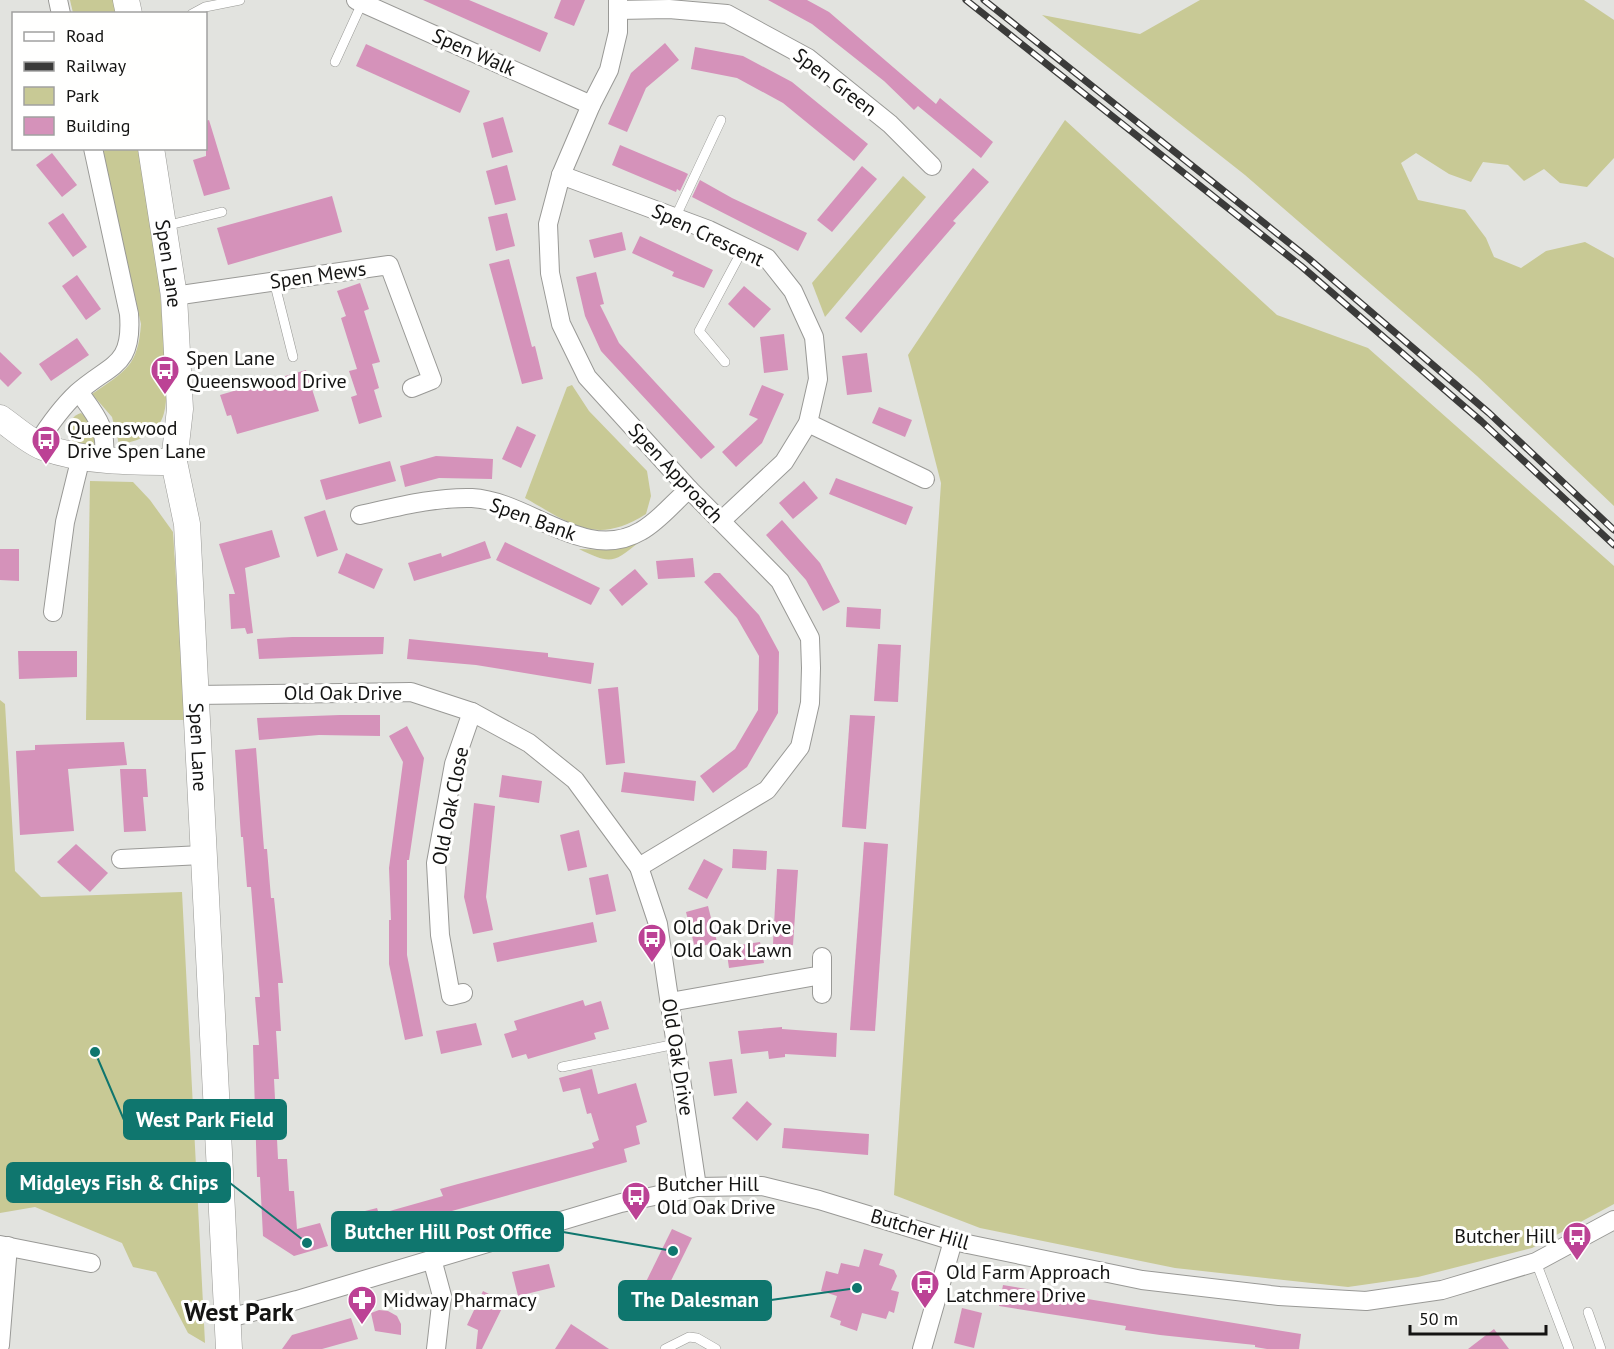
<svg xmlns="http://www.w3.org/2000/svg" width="1614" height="1349" viewBox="0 0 1614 1349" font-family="'PT Sans',sans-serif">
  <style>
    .green { fill: #c8c995 }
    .building { fill: #d592ba }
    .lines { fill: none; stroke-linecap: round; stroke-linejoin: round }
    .lane-casing { stroke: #999996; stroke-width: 10 }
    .street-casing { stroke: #999996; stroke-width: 20 }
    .secondary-casing { stroke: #999996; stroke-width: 27 }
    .lane { stroke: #fff; stroke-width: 9 }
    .street { stroke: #fff; stroke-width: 18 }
    .secondary { stroke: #fff; stroke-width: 26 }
    .rail-casing { stroke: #3b3b3a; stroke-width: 7 }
    .rail { stroke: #fffffe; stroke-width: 4.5; stroke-dasharray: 14; stroke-linecap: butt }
    .labels { text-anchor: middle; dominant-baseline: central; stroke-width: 6; stroke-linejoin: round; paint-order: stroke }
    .street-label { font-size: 20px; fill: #141413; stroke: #fffffe }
    .poi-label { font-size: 20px; fill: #141413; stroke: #fffffe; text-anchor: start }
    .district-label { font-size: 26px; font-weight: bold; fill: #141413; stroke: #fffffe }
    .leader { fill: none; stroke: #0f766e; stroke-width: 2 }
    .callout-dot { fill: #0f766e; stroke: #fffffe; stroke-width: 2 }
    .callout { fill: #0f766e; stroke: #0f766e; stroke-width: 2 }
    .callout-label { font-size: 21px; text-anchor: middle; font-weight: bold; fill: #fff }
  </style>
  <rect width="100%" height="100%" fill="#e2e3df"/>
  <g class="green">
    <path d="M70 0H116L118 13H73Z"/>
    <path d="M1200 0H1584L1614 20V158L1587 187 1560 183 1544 169 1524 181 1508 165 1483 162 1471 182 1449 174 1416 153 1401 163 1418 200 1465 210 1486 238 1494 257 1521 268 1546 251 1585 242 1614 258V506L1477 376 1245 175 1042 15 1140 34Z"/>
    <path d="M1065 120 1277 315 1368 348 1614 566V1204L1532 1248 1418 1277 1348 1287 1175 1268 980 1228 894 1195 941 483 908 355Z"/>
    <path d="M102 149H140C151 215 160 276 164 344 165 363 169 395 164 413 159 434 137 442 119 444L112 417 92 394C125 371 138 367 141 324Z"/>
    <path d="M903 176 926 197 825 317 812 283Z"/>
    <path d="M572 385 589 411 647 471 651 496 646 514C596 546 571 524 525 498L567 387Z"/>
    <path d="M81 413 94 424 96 443 92 447 75 445C67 433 66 418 81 413Z"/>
    <path d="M90 481 133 482 150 500 173 532 185 720H86Z"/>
    <path d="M639 542C613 564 610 564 579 549L611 550Z"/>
    <path d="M0 700 5 704 15 871 41 897 182 892 205 1343 188 1333 156 1272 133 1267 122 1243 35 1207 0 1213Z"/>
  </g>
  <g class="building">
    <path d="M423 0H469L548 33 540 52Z"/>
    <path d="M561 0H585L574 26 554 18Z"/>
    <path d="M768 0H807L829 12 936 104 940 98 993 142 981 158 918 106 914 110 884 81 812 24Z"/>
    <path d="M665 43 679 60 646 88 627 132 608 124 631 73Z"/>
    <path d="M366 44 470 91 460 113 356 66Z"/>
    <path d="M695 47 743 56 792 82 868 144 854 161 783 103 737 78 691 69Z"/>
    <path d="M503 117 513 152 492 158 483 123Z"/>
    <path d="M209 120 230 189 204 196 193 160 206 156V121Z"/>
    <path d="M620 145 684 172 688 174 680 191 677 189 676 192 612 165Z"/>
    <path d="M52 153 77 185 62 197 36 165Z"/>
    <path d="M507 165 516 200 495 205 486 171Z"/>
    <path d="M862 166 877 179 832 232 817 220Z"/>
    <path d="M973 168 989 182 953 221 956 223 861 333 845 318Z"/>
    <path d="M700 180 732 198 807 233 798 251 692 197Z"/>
    <path d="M332 196 342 232 228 265 217 228Z"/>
    <path d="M63 213 87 247 73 257 48 223Z"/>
    <path d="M507 213 515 246 496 251 488 217Z"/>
    <path d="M622 232 626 250 594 258 589 240Z"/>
    <path d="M640 236 713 270 704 288 672 276 674 272 632 253Z"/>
    <path d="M509 259 532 347 535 346 543 379 522 384 489 264Z"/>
    <path d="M596 272 604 304 600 305 619 343 715 447 701 459 601 351 585 316 576 277Z"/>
    <path d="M77 275 101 309 86 320 62 286Z"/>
    <path d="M360 283 369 309 364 311 380 362 372 364 379 388 374 390 382 417 359 424 351 397 357 395 349 371 357 369 341 318 346 316 337 291Z"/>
    <path d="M744 286 771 309 754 328 728 304Z"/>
    <path d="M784 334 788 370 764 373 760 337Z"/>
    <path d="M77 338 89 355 51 381 39 364Z"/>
    <path d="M0 352 22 373 8 387 0 379Z"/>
    <path d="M867 353 872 392 847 395 842 356Z"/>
    <path d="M306 370 319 411 237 434 231 415 227 416 220 395Z"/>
    <path d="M762 385 784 394 762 443 736 467 722 452 758 419 749 415Z"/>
    <path d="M879 407 912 420 905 437 872 423Z"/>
    <path d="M517 426 536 435 521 468 502 459Z"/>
    <path d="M436 456 493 459 492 479 439 478 405 487 400 466Z"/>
    <path d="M390 461 396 481 326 500 320 480Z"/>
    <path d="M836 478 913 507 906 525 829 494Z"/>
    <path d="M804 481 818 498 793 519 779 503Z"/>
    <path d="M325 510 338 550 317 557 304 517Z"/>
    <path d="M782 520 820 563 840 602 823 611 806 580 766 535Z"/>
    <path d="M272 530 280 557 245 568 253 633 247 634 245 628 231 629 229 594H235L219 544Z"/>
    <path d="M485 541 491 558 414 581 408 563 441 553 442 557Z"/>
    <path d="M505 542 600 588 591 605 496 560Z"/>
    <path d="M0 549H19V581L0 580Z"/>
    <path d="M346 553 383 569 374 589 338 573Z"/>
    <path d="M693 558 695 577 658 579 656 561Z"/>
    <path d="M635 569 648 584 622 606 609 590Z"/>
    <path d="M714 573H720L759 615 779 652 778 713 747 767 713 793 700 776 735 749 758 710 759 656 737 618 704 582Z"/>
    <path d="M847 607 881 609 880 629 846 627Z"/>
    <path d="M292 637H384L383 654 259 659 257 639Z"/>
    <path d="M409 639 548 653V657L594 663 591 684 476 665 407 659Z"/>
    <path d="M878 644 901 645 898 702 874 701Z"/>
    <path d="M18 651H77V677L19 679Z"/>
    <path d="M618 687 625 763 606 765 598 689Z"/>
    <path d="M340 715H380V736L319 735 259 740 257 718Z"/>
    <path d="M850 715 875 716 866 829 842 827Z"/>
    <path d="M407 726 424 758 409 860H407V955L423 1036 405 1040 389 964V920H391L389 868 403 762 389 736Z"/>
    <path d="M124 742 127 765 68 769 74 831 20 835 16 751 35 750V745Z"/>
    <path d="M256 748 264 849H267L271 898H274L283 983H278L281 1031H276L279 1079H274L278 1159H287L289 1191H294L297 1229 320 1223 328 1246 294 1256 263 1236 260 1177H257L253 1045H259L255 997H260L251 887H247L243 837H241L235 750Z"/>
    <path d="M120 769H146L148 797H143L146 831 124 832Z"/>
    <path d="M624 772 696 781 694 801 621 792Z"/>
    <path d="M502 775 542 781 539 803 499 797Z"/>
    <path d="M474 803 495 806 486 897 493 930 473 934 464 897Z"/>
    <path d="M579 830 587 867 568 871 560 835Z"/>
    <path d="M864 842 888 844 875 1031 850 1030Z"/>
    <path d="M76 844 108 873 90 892 57 862Z"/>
    <path d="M733 849 767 851 766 870 732 868Z"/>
    <path d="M704 859 723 869 707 899 688 889Z"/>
    <path d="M777 869 798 870 793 945 773 944Z"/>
    <path d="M608 874 616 911 596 915 589 878Z"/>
    <path d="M708 906 717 942 695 948 686 912Z"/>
    <path d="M593 922 597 942 497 962 493 943Z"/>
    <path d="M760 942 764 963 729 968 726 947Z"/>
    <path d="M583 1000 585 1006 601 1001 609 1029 594 1033 596 1039 528 1059 526 1054 512 1058 504 1034 517 1030 514 1021Z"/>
    <path d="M476 1023 482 1045 441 1054 436 1031Z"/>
    <path d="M782 1027V1029L837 1033 836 1057 785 1054V1057L769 1059 768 1051 741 1054 738 1031Z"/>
    <path d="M732 1059 737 1093 714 1096 709 1062Z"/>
    <path d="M592 1069 598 1094 636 1083 647 1122 636 1126 640 1144 624 1149 627 1162 434 1216 436 1222 354 1240 349 1215 377 1208 379 1214 443 1196 440 1189 458 1184 594 1148 592 1143 599 1140 591 1113 587 1114 580 1088 563 1092 559 1078Z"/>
    <path d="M747 1101 772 1124 757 1141 732 1118Z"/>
    <path d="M784 1128 869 1134 868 1155 782 1148Z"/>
    <path d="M672 1229 692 1238 659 1305 639 1296Z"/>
    <path d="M864 1249 883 1254 879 1265 894 1270 897 1276 891 1290 899 1292 894 1313 889 1311 886 1319 862 1313 857 1331 840 1325 841 1321 830 1317 837 1296 821 1291 826 1271 838 1274 841 1263 859 1267Z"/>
    <path d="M549 1264 555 1287 518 1296 512 1272Z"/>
    <path d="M1003 1285 1301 1334 1299 1349H1267L1255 1347V1345L1160 1335 1125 1330 1126 1326 999 1306Z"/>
    <path d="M483 1291 505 1302 482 1349H476L478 1330 467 1325Z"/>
    <path d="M962 1308 982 1313 974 1348 954 1343Z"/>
    <path d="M379 1310 388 1311 397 1316 401 1324V1335L375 1331 371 1313Z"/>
    <path d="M351 1318 358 1339 322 1349H282L292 1335Z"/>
    <path d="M571 1324 609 1349H555Z"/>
    <path d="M1494 1329 1509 1349H1468Z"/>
  </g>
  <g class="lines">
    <g class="lane-casing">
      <g id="lane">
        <path d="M192 14 205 7 240 0"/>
        <path d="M335 62 362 3"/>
        <path d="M675 218 721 120"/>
        <path d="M165 226 222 212"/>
        <path d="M274 281 293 357"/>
        <path d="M725 362 699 331 744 247"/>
        <path d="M562 1067 676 1044"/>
        <path d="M1536 1262 1569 1349"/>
        <path d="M1588 1312 1601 1349"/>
        <path d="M665 1349 689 1337 697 1338 716 1349"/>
      </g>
    </g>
    <g class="street-casing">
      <g id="street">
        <path d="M58 0 61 14"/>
        <path d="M356 0 591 105"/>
        <path d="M618 0V32L609 70 591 105 561 175 548 224 550 273 561 324 587 377 689 489 780 581 810 638 811 668 810 703 800 747 767 790 639 867"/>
        <path d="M618 10 669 9 727 14 808 58 890 124 932 166"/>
        <path d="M561 175 709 230 767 258 793 291 814 337 818 379 808 423 784 462 721 521"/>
        <path d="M174 296 389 265 432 380 412 388"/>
        <path d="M79 392C97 417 107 427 104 459"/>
        <path d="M808 423 925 479"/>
        <path d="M37 444C49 425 61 408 77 393 111 363 133 367 129 314L93 148"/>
        <path d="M360 515C397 507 434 497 472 498 529 501 585 564 641 531 659 521 674 502 689 489"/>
        <path d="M53 612 65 522 81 457"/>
        <path d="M194 695 411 692 472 712 529 743 575 780 639 867 658 924 697 1187"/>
        <path d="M121 859 202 855"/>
        <path d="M822 975V994"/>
        <path d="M463 993 451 996 440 935 436 863 454 764 472 712"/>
        <path d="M670 1002 822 975V957"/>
        <path d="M0 1245 91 1263"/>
        <path d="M432 1259 442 1296 436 1349"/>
        <path d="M229 1318 297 1300 621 1203 697 1187 762 1186 819 1200 953 1241 1142 1280 1279 1296 1366 1301 1442 1290 1536 1262 1614 1220"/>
        <path d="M0 1345 8 1246"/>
        <path d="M922 1349 953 1241"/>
      </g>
    </g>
    <g class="secondary-casing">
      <g id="secondary">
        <path d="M126 0 129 14"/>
        <path id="s1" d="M151 148 174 296 180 409 174 462 187 524 229 1349"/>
        <path d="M0 418C13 427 28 441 43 447 84 462 130 462 174 462"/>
      </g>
    </g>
    <use href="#lane" class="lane"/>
    <use href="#street" class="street"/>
    <use href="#secondary" class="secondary"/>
    <g class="rail-casing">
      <g id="rail">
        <path d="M966 0 1301 266 1481 421 1614 545"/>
        <path d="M984 0 1308 258 1489 413 1614 530"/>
      </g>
    </g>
    <use href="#rail" class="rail"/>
  </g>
  <defs>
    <g id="bus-pin" transform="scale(1.5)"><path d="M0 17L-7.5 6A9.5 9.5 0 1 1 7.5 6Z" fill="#bc4295" stroke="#fffffe"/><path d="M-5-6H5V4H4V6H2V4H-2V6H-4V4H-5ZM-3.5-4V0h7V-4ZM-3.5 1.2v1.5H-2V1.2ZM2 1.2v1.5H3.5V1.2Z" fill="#fff"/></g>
    <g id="pharmacy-pin" transform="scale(1.5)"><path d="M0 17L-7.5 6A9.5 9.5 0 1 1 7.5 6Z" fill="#bc4295" stroke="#fffffe"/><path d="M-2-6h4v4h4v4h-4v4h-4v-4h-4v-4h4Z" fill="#fff"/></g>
  </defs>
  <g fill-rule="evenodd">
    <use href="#bus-pin" x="165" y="370"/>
    <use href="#bus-pin" x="46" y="440"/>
    <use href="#bus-pin" x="652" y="938"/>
    <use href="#bus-pin" x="636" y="1196"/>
    <use href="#bus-pin" x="1577" y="1236"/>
    <use href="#bus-pin" x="925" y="1284"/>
    <use href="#pharmacy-pin" x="362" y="1300"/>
  </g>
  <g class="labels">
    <g class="street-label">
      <text transform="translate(474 52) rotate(24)">Spen Walk</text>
      <text transform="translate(835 82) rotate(37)">Spen Green</text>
      <text transform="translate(708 235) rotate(25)">Spen Crescent</text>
      <text stroke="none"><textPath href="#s1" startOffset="117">Spen Lane</textPath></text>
      <text transform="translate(318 275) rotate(-8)">Spen Mews</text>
      <text transform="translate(676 473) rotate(47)">Spen Approach</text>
      <text transform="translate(533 519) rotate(20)">Spen Bank</text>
      <text x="343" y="693">Old Oak Drive</text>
      <text stroke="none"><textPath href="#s1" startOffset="603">Spen Lane</textPath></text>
      <text transform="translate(450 806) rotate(-79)">Old Oak Close</text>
      <text transform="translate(678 1057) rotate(81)">Old Oak Drive</text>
      <text transform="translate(920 1229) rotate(16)">Butcher Hill</text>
    </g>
    <g class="poi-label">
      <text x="186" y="358">Spen Lane<tspan x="186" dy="23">Queenswood Drive</tspan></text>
      <text x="67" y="428">Queenswood<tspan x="67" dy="23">Drive Spen Lane</tspan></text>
      <text x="673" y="927">Old Oak Drive<tspan x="673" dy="23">Old Oak Lawn</tspan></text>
      <text x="657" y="1184">Butcher Hill<tspan x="657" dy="23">Old Oak Drive</tspan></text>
      <text x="1556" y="1236" text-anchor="end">Butcher Hill</text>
      <text x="946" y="1272">Old Farm Approach<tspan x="946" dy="23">Latchmere Drive</tspan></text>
      <text x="383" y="1300">Midway Pharmacy</text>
    </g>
    <g class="district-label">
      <text x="239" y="1311">West Park</text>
    </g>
  </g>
  <path class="leader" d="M95 1052L124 1120M307 1243L230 1183M673 1251L563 1232M857 1288L771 1300"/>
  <g class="callout-dot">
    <circle cx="95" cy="1052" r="6"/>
    <circle cx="307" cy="1243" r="6"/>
    <circle cx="673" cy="1251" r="6"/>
    <circle cx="857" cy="1288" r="6"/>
  </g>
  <g class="callout">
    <rect x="124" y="1100" width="162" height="39" rx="6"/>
    <rect x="7" y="1163" width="223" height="39" rx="6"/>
    <rect x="332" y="1212" width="231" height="39" rx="6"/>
    <rect x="619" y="1281" width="152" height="39" rx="6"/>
  </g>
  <g class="callout-label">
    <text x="205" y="1127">West Park Field</text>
    <text x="119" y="1190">Midgleys Fish &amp; Chips</text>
    <text x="448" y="1239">Butcher Hill Post Office</text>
    <text x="695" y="1307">The Dalesman</text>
  </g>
  <rect x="12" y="12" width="195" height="138" fill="#fffffe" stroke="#a1a1a0" stroke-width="1.5"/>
  <rect x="24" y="32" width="30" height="9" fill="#ffffff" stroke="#a1a1a0" stroke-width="1.5"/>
  <text x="66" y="42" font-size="18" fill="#141413">Road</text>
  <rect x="24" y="62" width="30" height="9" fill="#3b3b3a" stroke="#a1a1a0" stroke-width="1.5"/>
  <text x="66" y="72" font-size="18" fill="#141413">Railway</text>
  <rect x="24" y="87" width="30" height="18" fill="#c8c995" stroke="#a1a1a0" stroke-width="1.5"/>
  <text x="66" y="102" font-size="18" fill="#141413">Park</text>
  <rect x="24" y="117" width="30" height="18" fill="#d592ba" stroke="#a1a1a0" stroke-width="1.5"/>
  <text x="66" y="132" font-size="18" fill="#141413">Building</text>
  <path d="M1410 1325v9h136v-9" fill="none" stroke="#141413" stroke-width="3"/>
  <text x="1419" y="1325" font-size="18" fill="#141413" stroke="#fffffe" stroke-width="4.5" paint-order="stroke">50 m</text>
</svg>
